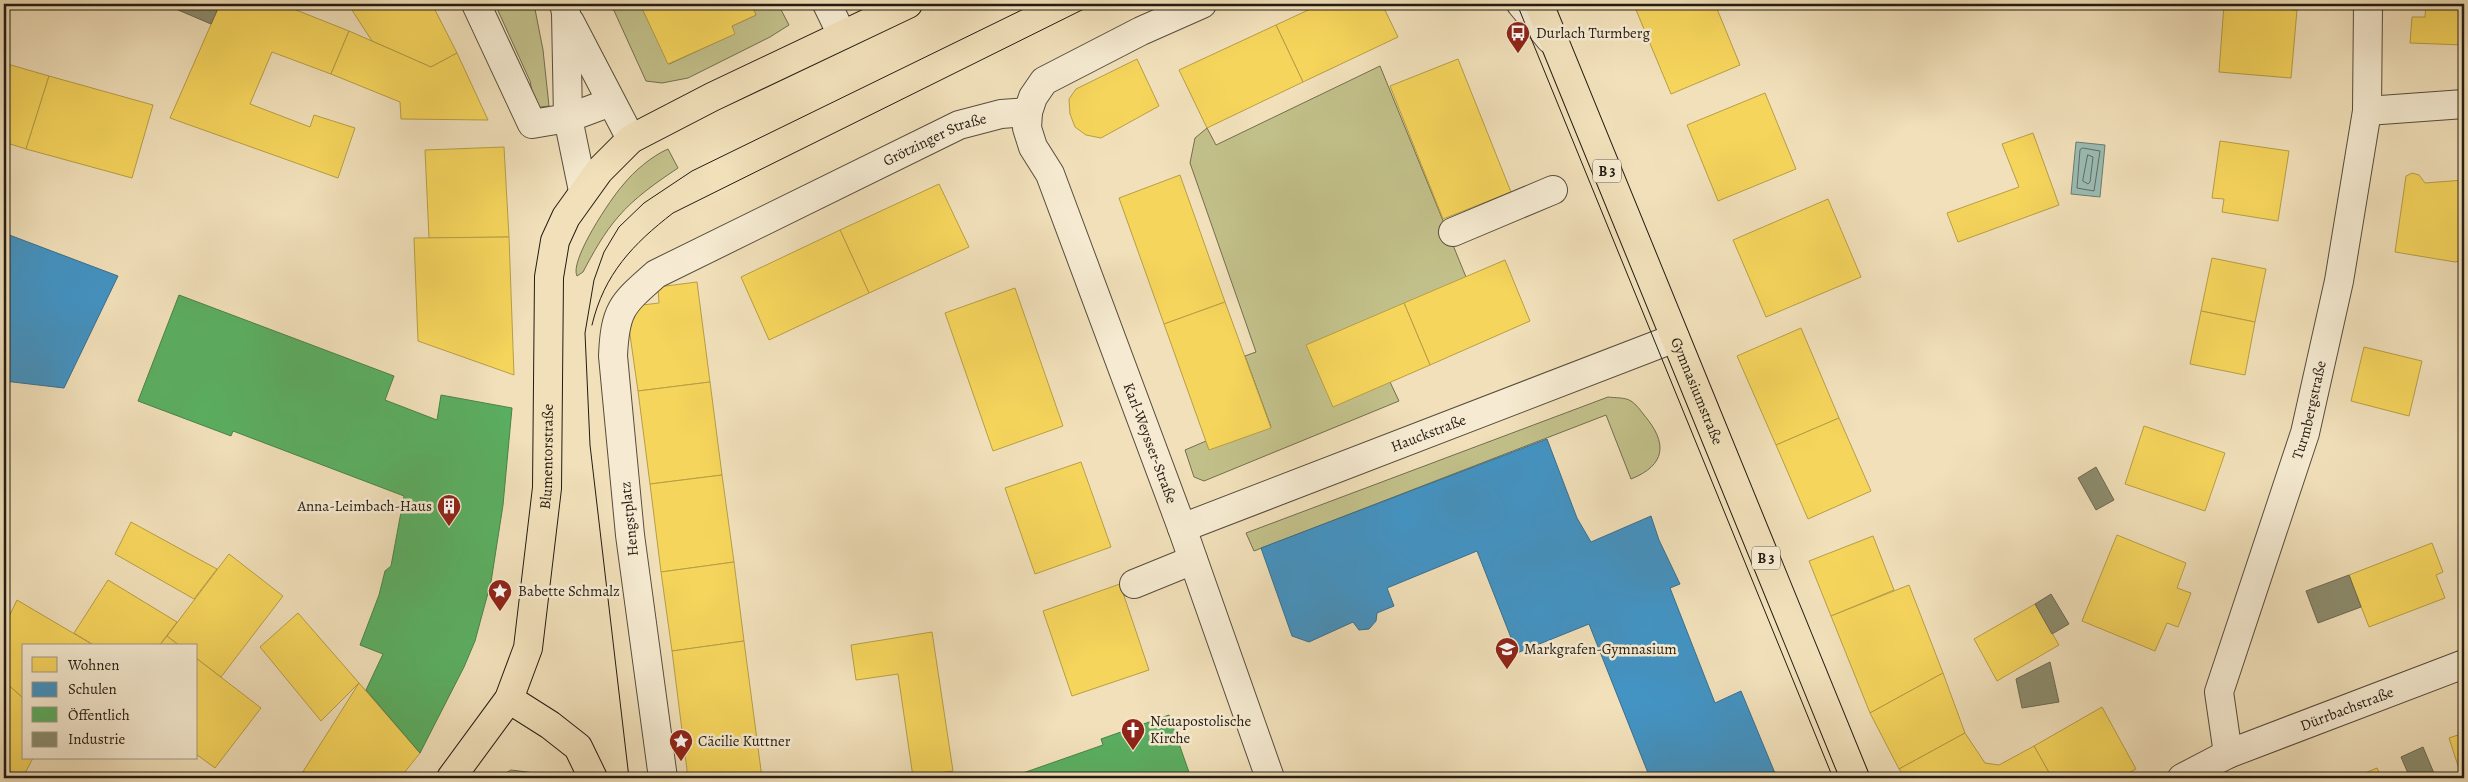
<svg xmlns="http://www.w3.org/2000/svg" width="2468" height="782" viewBox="0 0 2468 782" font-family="Alegreya,serif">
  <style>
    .green { fill: #c2c08a; stroke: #736e4e }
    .water { fill: #9bbcb4; stroke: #6b7c73 }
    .homes { fill: #f6d55c; stroke: #b79e46 }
    .schools { fill: #4393c3; stroke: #3a6f8e }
    .public { fill: #5aae61; stroke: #4a8249 }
    .industry { fill: #8c8c6e; stroke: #6d6a52 }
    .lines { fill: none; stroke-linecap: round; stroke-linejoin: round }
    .shore { stroke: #606c63; stroke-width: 1 }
    .minor-casing { stroke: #574d3c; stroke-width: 30 }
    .major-casing { stroke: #241c12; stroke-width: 30 }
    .minor { stroke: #f6ebd2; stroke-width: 28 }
    .major { stroke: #f1e0ba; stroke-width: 28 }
    .tram { stroke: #241c12; stroke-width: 1 }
    .labels { text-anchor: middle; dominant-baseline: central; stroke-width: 5; stroke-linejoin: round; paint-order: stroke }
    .shield { fill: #f6ebd2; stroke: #635a4c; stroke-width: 1 }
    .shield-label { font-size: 14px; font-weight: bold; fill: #241c12 }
    .poi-label { font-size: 15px; fill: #241c12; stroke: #f6ebd2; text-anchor: start }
    .street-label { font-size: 15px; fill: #241c12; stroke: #f6ebd2 }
  </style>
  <rect width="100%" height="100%" fill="#f1e0ba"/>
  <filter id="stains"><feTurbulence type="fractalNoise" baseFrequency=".004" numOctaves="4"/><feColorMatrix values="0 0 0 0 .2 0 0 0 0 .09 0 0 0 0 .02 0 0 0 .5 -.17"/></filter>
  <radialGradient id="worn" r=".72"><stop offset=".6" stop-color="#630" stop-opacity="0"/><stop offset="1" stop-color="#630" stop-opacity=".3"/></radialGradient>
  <g class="green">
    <path d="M495 4H534L543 50 549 106 540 107 534 101 530 81Z"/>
    <path d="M611 4H640L669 64 734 34 732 26 756 15 751 4H778L789 25 770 37 688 78 662 83 646 81Z"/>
    <path d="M1380 66 1466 277 1390 382 1399 401 1204 481 1194 477 1185 450 1206 441 1209 449 1271 427 1245 356 1256 352 1190 163 1195 138 1207 128 1216 145Z"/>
    <path d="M668 149 678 168C657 182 634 198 618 217 604 233 593 253 583 272L577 276C569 261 611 198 623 185 634 171 652 156 668 149Z"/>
    <path d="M1608 397C1614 398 1625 397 1631 401 1636 404 1641 411 1644 415 1668 443 1666 465 1631 479L1606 415 1254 551 1246 533Z"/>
    <path d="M511 770 535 773 539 778H497Z"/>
  </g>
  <path class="water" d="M2076 142 2105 145 2100 197 2071 194Z"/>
  <g class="homes">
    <path d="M220 4H281L349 31 331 74 272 52 250 104 310 127 314 115 355 128 338 178 170 118Z"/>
    <path d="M348 4H432L457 53 431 67 372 41Z"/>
    <path d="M640 4H751L756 15 732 26 735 34 668 64Z"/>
    <path d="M1321 4H1382L1398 37 1303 82 1276 25Z"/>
    <path d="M1637 4H1715L1740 65 1671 94 1634 5Z"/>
    <path d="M1715 4H1732L1717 9Z"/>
    <path d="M2224 4 2297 10 2291 78 2219 72Z"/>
    <path d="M2224 4H2297V10Z"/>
    <path d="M2426 4H2464V45L2410 43 2412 17H2425Z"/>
    <path d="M1276 25 1303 82 1207 128 1179 70Z"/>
    <path d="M349 31 431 67 457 53 488 120 401 119 400 102 331 74Z"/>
    <path d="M1137 59 1159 106 1101 138 1086 135 1075 127 1070 114 1069 99 1076 89Z"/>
    <path d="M1458 59 1511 192 1443 219 1390 86Z"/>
    <path d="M4 63 49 76 26 149 4 142Z"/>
    <path d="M49 76 153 105 132 178 26 149Z"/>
    <path d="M1765 93 1796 169 1718 201 1687 125Z"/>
    <path d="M2033 133 2059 205 1958 242 1947 213 2019 187 2002 144Z"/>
    <path d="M2220 141 2289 151 2278 221 2222 212 2224 199 2212 198Z"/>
    <path d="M504 147 509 237 429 238 425 150Z"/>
    <path d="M2412 173 2419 175 2425 183 2464 180V260L2455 262 2395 252 2406 176Z"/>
    <path d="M1180 175 1225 302 1164 324 1119 198Z"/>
    <path d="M939 184 969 247 869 293 840 230Z"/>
    <path d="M1828 199 1861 277 1766 317 1733 240Z"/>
    <path d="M840 230 869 293 769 340 741 277Z"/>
    <path d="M509 237 514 375 418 341 414 238Z"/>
    <path d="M2212 258 2266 269 2255 322 2201 311Z"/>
    <path d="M1505 260 1530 321 1430 365 1404 303Z"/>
    <path d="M697 282 710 382 638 391 626 307 659 303 658 287Z"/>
    <path d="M1015 288 1063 426 993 451 945 313Z"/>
    <path d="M1225 302 1271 428 1209 450 1164 324Z"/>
    <path d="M1404 303 1430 365 1333 407 1306 345Z"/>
    <path d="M2201 311 2255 322 2245 375 2190 364Z"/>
    <path d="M1801 328 1839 418 1776 445 1737 356Z"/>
    <path d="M2364 347 2422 361 2409 416 2351 401Z"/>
    <path d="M710 382 722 475 650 484 638 391Z"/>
    <path d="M1839 418 1871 491 1808 519 1776 445Z"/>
    <path d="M2144 426 2225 453 2205 511 2125 484Z"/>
    <path d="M1081 462 1111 547 1035 574 1005 488Z"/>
    <path d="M722 475 734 562 661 572 650 484Z"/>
    <path d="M131 522 217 569 194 599 115 554Z"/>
    <path d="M2117 535 2186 563 2177 588 2191 593 2178 627 2167 623 2155 651 2082 621Z"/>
    <path d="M1873 536 1894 590 1831 616 1809 561Z"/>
    <path d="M2432 543 2443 572 2436 575 2445 598 2369 627 2349 575Z"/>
    <path d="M229 554 283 596 221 677 196 658V646H180L167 636Z"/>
    <path d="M734 562 744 641 672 651 661 572Z"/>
    <path d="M108 580 177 622 159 646H95L74 633Z"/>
    <path d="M1120 584 1149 670 1072 696 1043 611Z"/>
    <path d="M1909 585 1943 673 1870 713 1831 616Z"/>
    <path d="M17 600 95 646H24V699L4 681V627Z"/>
    <path d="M2035 604 2059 645 1997 681 1974 639Z"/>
    <path d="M298 613 359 683 321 721 260 647Z"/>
    <path d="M932 632 953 771 913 777 898 674 856 680 851 645Z"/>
    <path d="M167 636 180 646H159Z"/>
    <path d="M744 641 762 778H688L672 651Z"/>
    <path d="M196 658 261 708 215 768 196 754Z"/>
    <path d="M1943 673 1965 733 1899 769 1870 713Z"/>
    <path d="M4 681 24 699V758H33L23 777 4 769Z"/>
    <path d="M359 683 420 753 400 778H299Z"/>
    <path d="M2102 707 2136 769 2119 778H2052L2034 746Z"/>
    <path d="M1965 733 1985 763 1999 765 2034 746 2052 778H1906L1899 769Z"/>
    <path d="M2464 733V778H2462L2449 738Z"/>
    <path d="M2377 768 2382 778H2353Z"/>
    <path d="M4 769 23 777 4 778Z"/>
  </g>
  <g class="schools">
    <path d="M4 233 118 276 64 388 4 381Z"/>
    <path d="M1547 439 1577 518 1591 542 1651 516 1659 540 1680 584 1670 588 1715 703 1741 691 1777 778H1650L1589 624 1517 653 1477 551 1387 588 1394 606 1377 613 1376 621 1369 629 1359 630 1353 622 1309 642 1292 636 1261 548Z"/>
  </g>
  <g class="public">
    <path d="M179 295 394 376 385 400 437 420 441 395 512 408 503 505 491 582 482 615 475 641 464 667 420 753 366 690 383 654 360 645 379 595 385 571 391 566 404 496 233 431 231 436 138 401Z"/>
    <path d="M1169 715 1191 778H1024L1023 773 1103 745 1101 739Z"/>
  </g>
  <g class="industry">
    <path d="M164 4H220L211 24Z"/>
    <path d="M2096 467 2114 500 2096 510 2078 478Z"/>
    <path d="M2349 575 2361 607 2318 623 2306 591Z"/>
    <path d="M2051 594 2069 624 2052 634 2035 604Z"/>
    <path d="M2050 662 2059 702 2022 708 2016 679Z"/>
    <path d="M2423 747 2436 778H2410L2401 757Z"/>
  </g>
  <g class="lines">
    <g class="shore">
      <path d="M2083 148 2100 151 2094 191 2077 188 2080 150Z"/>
      <path d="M2088 155 2093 157 2090 182 2088 184 2083 181Z"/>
    </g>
    <g class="minor-casing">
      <g id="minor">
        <path d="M476 4 532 124 568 118 611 102"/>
        <path d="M564 4 566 13 568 118 583 191"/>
        <path d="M827 4 842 35"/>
        <path id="s1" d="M1202 4 1141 31 1044 81 1033 97 1028 112 1027 128 1033 147 1050 174 1182 528 1270 778"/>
        <path d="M1521 4 1550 39"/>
        <path d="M570 22 631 139"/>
        <path d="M2367 111 2464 104"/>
        <path d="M1453 232 1553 190"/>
        <path id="s2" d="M1182 528 1675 338"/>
        <path d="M1134 584 1193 560"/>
        <path id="s3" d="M2228 754 2219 692 2305 433 2339 281 2367 111 2368 4"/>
        <path id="s4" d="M663 778 630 535 613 356C615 309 622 304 656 274L959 125 1001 114 1028 112"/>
        <path id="s5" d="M2182 778 2228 754 2464 664"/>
      </g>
    </g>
    <g class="major-casing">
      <g id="major">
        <path id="s6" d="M1539 4 1855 778"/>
        <path d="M509 699 550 725 578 747 593 778"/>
        <path id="s7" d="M451 778 509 699 528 648 547 488 549 277 555 241 566 217 599 171 631 139 712 97 908 4"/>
      </g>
    </g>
    <use href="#minor" class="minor"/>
    <use href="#major" class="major"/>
    <g class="tram">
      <path d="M1517 4 1833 778"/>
      <path d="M592 325C604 274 633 244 673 213L1094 4"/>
      <path d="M629 778 590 445 585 333 594 280 604 252 619 227 644 203 692 171 1034 4"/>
    </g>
  </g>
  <defs>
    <g id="bus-pin" transform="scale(1.25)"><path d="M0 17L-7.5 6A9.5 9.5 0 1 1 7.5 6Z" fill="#8f2418" stroke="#f6ebd2"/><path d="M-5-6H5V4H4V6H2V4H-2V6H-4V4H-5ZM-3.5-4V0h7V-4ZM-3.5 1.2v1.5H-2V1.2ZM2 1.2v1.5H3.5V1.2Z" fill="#fff"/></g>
    <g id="building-pin" transform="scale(1.25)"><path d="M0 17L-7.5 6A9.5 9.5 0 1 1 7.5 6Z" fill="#8f2418" stroke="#f6ebd2"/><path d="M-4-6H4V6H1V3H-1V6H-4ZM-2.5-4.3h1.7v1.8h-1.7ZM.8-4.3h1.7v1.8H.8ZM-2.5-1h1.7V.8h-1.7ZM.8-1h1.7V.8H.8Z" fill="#fff"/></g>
    <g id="sight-pin" transform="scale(1.25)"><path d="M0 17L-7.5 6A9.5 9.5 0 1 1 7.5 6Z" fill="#8f2418" stroke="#f6ebd2"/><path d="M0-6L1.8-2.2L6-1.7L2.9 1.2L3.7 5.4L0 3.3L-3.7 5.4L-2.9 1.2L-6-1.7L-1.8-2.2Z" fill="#fff"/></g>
    <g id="school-pin" transform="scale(1.25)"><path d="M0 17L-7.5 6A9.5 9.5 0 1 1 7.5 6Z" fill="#8f2418" stroke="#f6ebd2"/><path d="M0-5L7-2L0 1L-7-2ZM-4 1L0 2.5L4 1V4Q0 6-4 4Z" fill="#fff"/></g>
    <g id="church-pin" transform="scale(1.25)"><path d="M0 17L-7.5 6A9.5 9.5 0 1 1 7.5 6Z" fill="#8f2418" stroke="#f6ebd2"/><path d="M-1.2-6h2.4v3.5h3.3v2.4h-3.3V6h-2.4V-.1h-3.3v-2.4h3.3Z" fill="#fff"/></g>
  </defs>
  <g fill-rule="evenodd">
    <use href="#bus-pin" x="1518" y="33"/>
    <use href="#building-pin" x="449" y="506"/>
    <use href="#sight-pin" x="500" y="591"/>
    <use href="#school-pin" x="1507" y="649"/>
    <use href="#church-pin" x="1133" y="730"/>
    <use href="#sight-pin" x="681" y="741"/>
  </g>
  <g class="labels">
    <g class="shield">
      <rect x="1593" y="159.5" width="28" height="23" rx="4"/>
      <rect x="1752" y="546.5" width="28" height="23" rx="4"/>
    </g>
    <g class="shield-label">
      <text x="1607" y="171">B 3</text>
      <text x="1766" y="558">B 3</text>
    </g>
    <g class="poi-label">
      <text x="1536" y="33">Durlach Turmberg</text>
      <text x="432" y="506" text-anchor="end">Anna-Leimbach-Haus</text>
      <text x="518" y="591">Babette Schmalz</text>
      <text x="1524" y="649">Markgrafen-Gymnasium</text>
      <text x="1150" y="721">Neuapostolische<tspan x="1150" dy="17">Kirche</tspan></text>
      <text x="698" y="741">Cäcilie Kuttner</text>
    </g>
    <g class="street-label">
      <text stroke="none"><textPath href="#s4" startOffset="832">Grötzinger Straße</textPath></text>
      <text stroke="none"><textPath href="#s6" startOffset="418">Gymnasiumstraße</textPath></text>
      <text stroke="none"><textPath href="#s3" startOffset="359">Turmbergstraße</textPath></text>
      <text stroke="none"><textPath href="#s2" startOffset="264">Hauckstraße</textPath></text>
      <text stroke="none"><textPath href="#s1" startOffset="566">Karl-Weysser-Straße</textPath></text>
      <text stroke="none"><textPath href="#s7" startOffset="345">Blumentorstraße</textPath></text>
      <text transform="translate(629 519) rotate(-96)">Hengstplatz</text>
      <text stroke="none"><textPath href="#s5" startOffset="179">Dürrbachstraße</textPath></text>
    </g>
  </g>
  <rect width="2468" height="782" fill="none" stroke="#f1e0ba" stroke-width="20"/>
  <rect x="5" y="5" width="2458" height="772" fill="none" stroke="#241c12" stroke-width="2.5"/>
  <rect x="10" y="10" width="2448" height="762" fill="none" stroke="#241c12"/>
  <rect x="22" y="644" width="175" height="115" fill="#f6ebd2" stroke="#a29885"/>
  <rect x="32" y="657" width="25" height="15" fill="#f6d55c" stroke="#a29885"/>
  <text x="68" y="670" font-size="15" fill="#241c12">Wohnen</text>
  <rect x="32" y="682" width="25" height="15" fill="#4393c3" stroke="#a29885"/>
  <text x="68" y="694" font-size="15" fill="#241c12">Schulen</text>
  <rect x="32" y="707" width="25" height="15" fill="#5aae61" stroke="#a29885"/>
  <text x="68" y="720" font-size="15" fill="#241c12">Öffentlich</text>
  <rect x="32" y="732" width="25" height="15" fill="#8c8c6e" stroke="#a29885"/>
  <text x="68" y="744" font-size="15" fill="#241c12">Industrie</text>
  <rect width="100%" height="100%" filter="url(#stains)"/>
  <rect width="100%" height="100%" fill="url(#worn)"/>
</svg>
